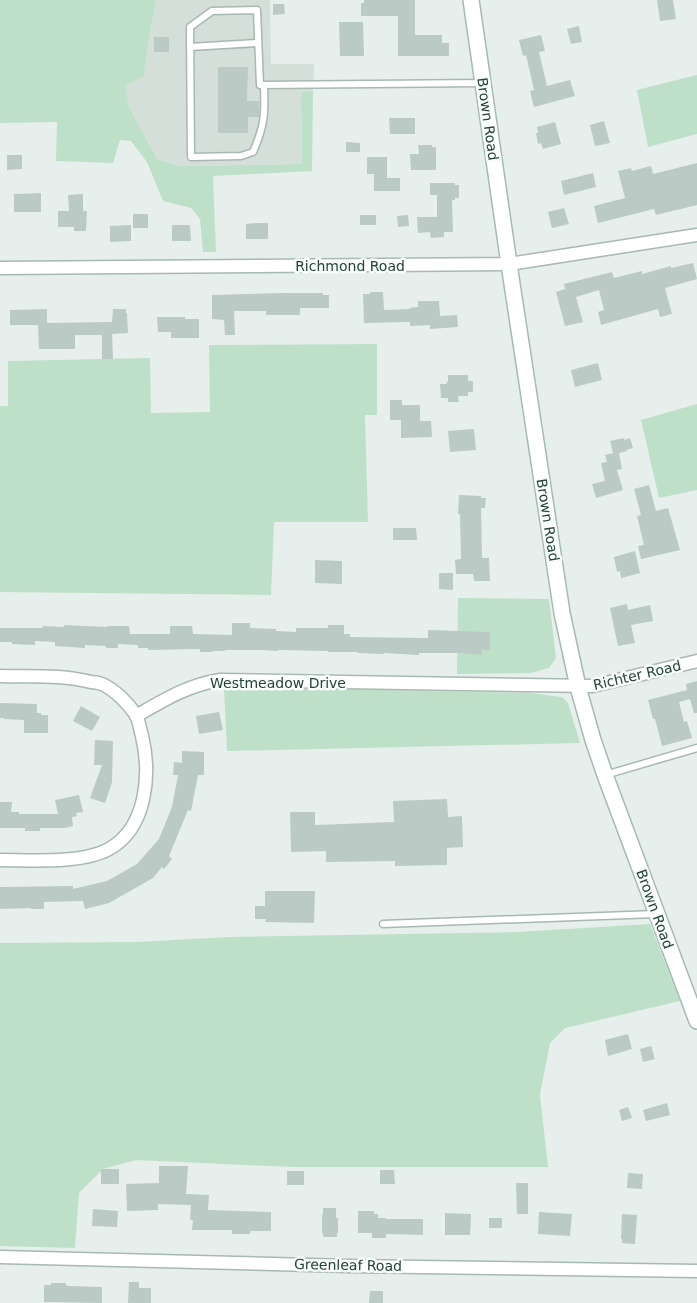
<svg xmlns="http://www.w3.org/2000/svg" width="697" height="1303" viewBox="0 0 697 1303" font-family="'DejaVu Sans',sans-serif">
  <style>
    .built { fill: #d4dfda }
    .green { fill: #bfe0c8 }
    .building { fill: #bbcac4 }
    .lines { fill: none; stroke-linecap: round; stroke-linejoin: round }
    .service-casing { stroke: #a8b8b2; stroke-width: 9 }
    .minor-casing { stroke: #a8b8b2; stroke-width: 15 }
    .secondary-casing { stroke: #a4bbb3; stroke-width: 18 }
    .service { stroke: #fff; stroke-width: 6 }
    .minor { stroke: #fff; stroke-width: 12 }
    .secondary { stroke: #fff; stroke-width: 15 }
    .labels { text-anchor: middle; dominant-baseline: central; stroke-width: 5; stroke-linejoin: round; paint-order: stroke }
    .street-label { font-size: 14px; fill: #24423a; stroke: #f7fbf9 }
  </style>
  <rect width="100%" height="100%" fill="#e6efeb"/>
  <path class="built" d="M156 0H270L271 64H314L313 91 301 92 302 164 180 166 157 159 129 107 125 86 144 76 148 45Z"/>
  <g class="green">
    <path d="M0 0H156L148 45 144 76 125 86 129 107 157 159 180 166 302 164 301 92 313 91 312 171 213 176 216 252H203L200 219 191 208 163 201 147 162 131 141 120 140 113 163 56 161 57 122 0 123Z"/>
    <path d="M697 75V134L648 147 637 90Z"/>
    <path d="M377 344V415H365L368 522H274L271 595 0 592V406H8V361L150 358 151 413 210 412 209 345Z"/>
    <path d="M697 404V490L659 498 641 420Z"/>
    <path d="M458 598 549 599 556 658 549 668 530 673 457 674Z"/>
    <path d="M224 687 530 693 562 697 568 703 580 743 227 751Z"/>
    <path d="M650 924 680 1001 565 1028 550 1043 540 1095 548 1167H292L136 1160 103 1169 79 1193 75 1248 0 1246V943L138 942 227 937 518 932Z"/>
  </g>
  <g class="building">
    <path d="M364 0H415V35H442V43H449V56H398V16H361V3H364Z"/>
    <path d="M657 0H673L676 19 660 21Z"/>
    <path d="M273 4H284L285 14 273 15Z"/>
    <path d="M339 22H363L364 56H340Z"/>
    <path d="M579 26 582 42 571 44 567 29Z"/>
    <path d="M541 35 545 51 539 52 547 86 570 80 575 96 534 107 530 91 534 90 526 55 523 56 519 40Z"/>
    <rect x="154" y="37" width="15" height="15"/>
    <path d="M218 67H248L247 101H259V117H248V133H218Z"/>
    <path d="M389 118H415V134H390Z"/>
    <path d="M604 121 610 143 595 146 590 125Z"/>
    <path d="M555 122 561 144 543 149 541 143 538 144 536 133H538L537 127Z"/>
    <path d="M346 142 360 143V152H346Z"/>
    <path d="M418 145H432V147H436V170H411L410 154H419Z"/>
    <path d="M7 155H22V169L7 170Z"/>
    <path d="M367 157H387V178H400V191H374V174H367Z"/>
    <path d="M697 163V205L656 215 654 209 598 223 594 206 625 198 618 171 631 168 632 171 651 166 653 174Z"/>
    <path d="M593 173 596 187 564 195 561 181Z"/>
    <path d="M430 183H455V185H459V198H455V200H452L453 232H444V237L431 238 430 232 418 233 417 217H437V195H430Z"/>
    <path d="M41 193V212H14V194Z"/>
    <path d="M83 194V211H87L86 231H74V227H58V211H69L68 195Z"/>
    <path d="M564 208 569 224 552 228 548 212Z"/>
    <rect x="133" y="214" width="15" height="14"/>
    <rect x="360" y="215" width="16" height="10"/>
    <path d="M408 215 409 226 398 227 397 216Z"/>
    <path d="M257 223H268V239H246V224Z"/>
    <path d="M131 225V241L110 242V226Z"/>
    <path d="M172 225H190L191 241H172Z"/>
    <path d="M693 263 697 279 665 288 672 314 660 317 658 309 601 325 598 312 604 310 599 290 576 297 583 322 565 326 556 292 565 289 564 284 612 272 614 278 642 271V274L671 266V268Z"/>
    <path d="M370 292H383L384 310 410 309 409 308 418 307V301H439L440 316 457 315 458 327 430 329V325L410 326V322L364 323 363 294H370Z"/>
    <path d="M282 293H323V295H329V308H300V315H266V311H234L235 335H225L224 320 212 319V295Z"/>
    <path d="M47 309V323L112 322 113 309H126V313H127L128 333 112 334 113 359H102V335H75V349H39L38 325H10V310Z"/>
    <path d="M157 317H185V319H199V338H171V332H158Z"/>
    <path d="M598 363 602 380 575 387 571 370Z"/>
    <path d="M448 375H468V381H473V392H468V396H458L459 402H448V398H441L440 384H447L446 382H448Z"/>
    <path d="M390 400H402V405H420V421H431L432 437 401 438V420H390Z"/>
    <path d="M474 429 476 450 450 452 448 431Z"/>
    <path d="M624 438V440L630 438 633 448 626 450 627 451 619 453 622 469 617 470 623 490 596 498 592 484 605 481 601 463 607 462 605 455 613 453 610 441Z"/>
    <path d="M649 485 656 511 668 508 680 550 641 559 638 546 644 545 637 516 641 515 634 489Z"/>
    <path d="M459 495 481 496V498H486L485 508H481L482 558H489L490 581H474L473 574H456L455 560 461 559 460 514H458Z"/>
    <path d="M393 528H416L417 540H393Z"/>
    <path d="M635 551 640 573 621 578 620 571 617 572 614 557Z"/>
    <path d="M315 560 342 561V584L315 583Z"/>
    <path d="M439 573H453V590L439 589Z"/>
    <path d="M627 604 628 610 650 605 653 621 631 625 635 643 618 646 610 608Z"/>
    <path d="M232 623H250V628L276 629V631L296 632V628H328V625H344V634H350V637L428 638V630L490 632V650H482V655L461 653H419V655L384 653V654L358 653V652H328V651L278 650V651L262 650H225V651H212V652H200V649L148 650V648H138V645L118 644V648H106V646L85 645V648L55 646V642L35 641V645L12 644V642H0V628H42L43 626 64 627V625L107 627V626H129L130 634H170V626H192L193 634 232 635Z"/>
    <path d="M697 681V713H694L690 699 679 702 684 722 687 721 692 738 662 746 655 719H653L648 700 687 690 686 684Z"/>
    <path d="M0 703 37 704V713H41V715H48V733H24V720L4 719V718H0Z"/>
    <path d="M81 706 100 717 92 731 73 721Z"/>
    <path d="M219 712 223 730 199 734 196 716Z"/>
    <path d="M95 740 113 741 112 782 105 803 90 798 102 765H94Z"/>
    <path d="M182 751 204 752V775H198L191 811 188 810 169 856 172 859 164 869 162 867 153 878 109 903 85 909 83 901 44 902V909H31V908L0 909V887L73 886V889L107 881 137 864 159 839 172 807 178 775H173L174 762 182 763Z"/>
    <path d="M79 795 83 812 76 813 77 816 72 817 73 826 65 828H40V831H25V828H0V802H12L11 812H19V814H58L55 800Z"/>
    <path d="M447 799 448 817 462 816 463 847 447 848V865L395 866V861L326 862V851L291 852 290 812H315V825L394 822 393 801Z"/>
    <path d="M265 891H315L314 923 265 922 266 919H255V906H265Z"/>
    <path d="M628 1034 632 1049 608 1056 605 1040Z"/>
    <path d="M651 1046 655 1059 643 1062 640 1049Z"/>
    <path d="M667 1103 670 1115 646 1121 643 1110Z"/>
    <path d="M628 1107 632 1118 622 1121 619 1110Z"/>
    <path d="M159 1166H188L186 1194 209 1195 208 1210 271 1212V1231H250V1234H232V1230H192L193 1220H190L191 1205 158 1204V1210L127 1211 126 1184 159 1183Z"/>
    <rect x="101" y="1169" width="18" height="15"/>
    <path d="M380 1170H394L395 1184H380Z"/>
    <rect x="287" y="1171" width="17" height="14"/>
    <path d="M628 1173 643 1174 642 1189 627 1188Z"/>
    <path d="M516 1183H528V1214H517Z"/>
    <path d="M323 1208H336V1218H338V1233H337V1237H323V1233H322V1215H323Z"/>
    <path d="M93 1209 118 1211 117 1227 92 1226Z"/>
    <path d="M358 1211H374V1214H378V1218H386V1219H423V1235L386 1234V1238H372V1233H358Z"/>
    <path d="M539 1212 572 1214 570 1236 538 1234Z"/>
    <path d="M445 1213 471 1214 470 1235H445Z"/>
    <path d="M622 1214 637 1215 635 1244 622 1243V1239H621Z"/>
    <rect x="489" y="1218" width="13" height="10"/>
    <path d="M129 1282H139V1288H151V1303H128Z"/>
    <path d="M51 1283H66V1285L68 1286 102 1287V1303L44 1302V1285H51Z"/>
    <path d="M370 1291H383V1303H369Z"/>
  </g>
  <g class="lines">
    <g class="service-casing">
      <g id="service">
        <path d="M190 47 258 43"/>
        <path d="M264 85C265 113 265 125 253 152L241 156 191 157 190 27 212 11 257 10 260 85 482 83"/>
        <path d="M605 775 697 748"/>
        <path d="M383 924 656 914"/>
      </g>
    </g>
    <g class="minor-casing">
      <g id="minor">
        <path d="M0 268 509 264 697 235"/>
        <path d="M0 676C30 677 61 674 91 682 94 682 99 683 102 684 115 690 128 703 136 715 139 720 140 730 142 736 151 774 147 828 109 849 82 864 31 860 0 860"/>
        <path d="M136 716C164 700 188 685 220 680L593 686 697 661"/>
        <path d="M0 1257 348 1266 697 1271"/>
      </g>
    </g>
    <g class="secondary-casing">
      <path id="secondary" d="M471 0 509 264 562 613 578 687 593 740 605 775 697 1021"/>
    </g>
    <use href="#service" class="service"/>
    <use href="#minor" class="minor"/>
    <use href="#secondary" class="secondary"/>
  </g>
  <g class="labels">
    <g class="street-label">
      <text transform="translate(488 119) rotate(82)">Brown Road</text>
      <text x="350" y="266">Richmond Road</text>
      <text transform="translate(548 520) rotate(81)">Brown Road</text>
      <text transform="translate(637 675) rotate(-13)">Richter Road</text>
      <text x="278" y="683">Westmeadow Drive</text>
      <text transform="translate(655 909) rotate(70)">Brown Road</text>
      <text transform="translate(348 1265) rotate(1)">Greenleaf Road</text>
    </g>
  </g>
</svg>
